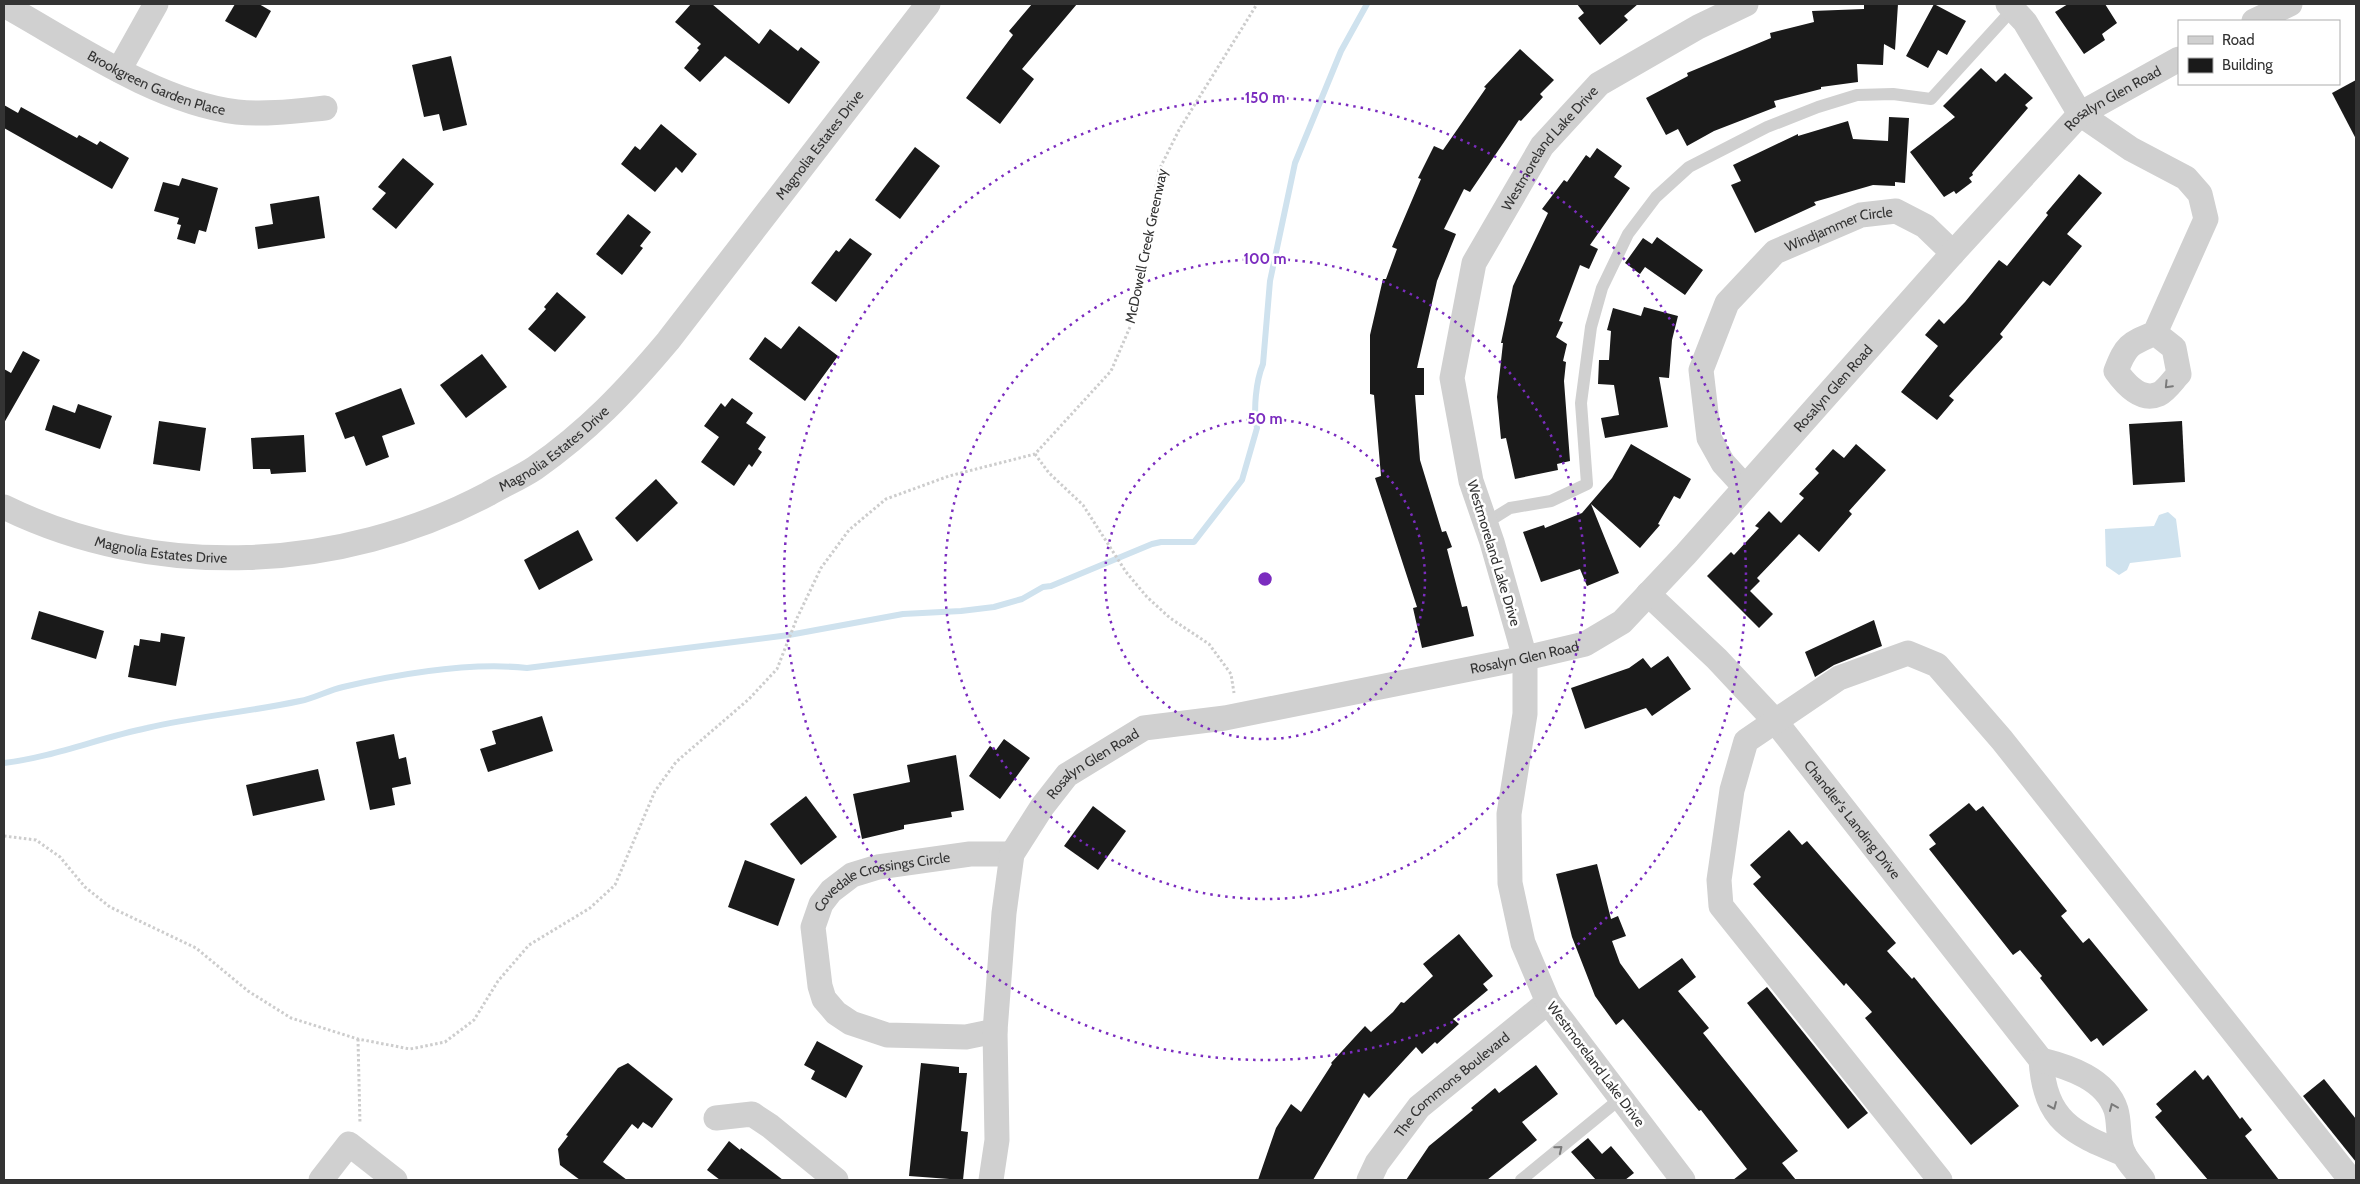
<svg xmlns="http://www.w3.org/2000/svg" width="2360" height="1184" viewBox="0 0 2360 1184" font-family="Cabin,sans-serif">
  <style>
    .water { fill: #cfe2ee }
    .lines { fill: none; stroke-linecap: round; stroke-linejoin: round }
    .stream { stroke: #cfe2ee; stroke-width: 6 }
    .building { fill: #1a1a1a }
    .path { stroke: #cdcdcd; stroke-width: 3; stroke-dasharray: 2.5 2.5; stroke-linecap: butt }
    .service { stroke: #d0d0d0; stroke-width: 12 }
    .minor { stroke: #d0d0d0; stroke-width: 25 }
    .oneway { stroke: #7a7a7a }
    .ring { fill: none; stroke: #7b2cbf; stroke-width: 2.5; stroke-dasharray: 2.5 5 }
    .labels { text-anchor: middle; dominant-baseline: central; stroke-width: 5; stroke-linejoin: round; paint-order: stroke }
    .street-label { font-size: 14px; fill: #333; stroke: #fff }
    .centre { fill: #7b2cbf; stroke: #fff; stroke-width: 2.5 }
    .ring-label { font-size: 15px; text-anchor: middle; font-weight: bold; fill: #7b2cbf; stroke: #fff; stroke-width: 5; stroke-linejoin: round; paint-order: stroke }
  </style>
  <rect width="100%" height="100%" fill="#fff"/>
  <path class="water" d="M2168 512 2176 519 2181 557 2130 563 2127 570 2119 575 2106 566 2105 529 2154 526 2159 515Z"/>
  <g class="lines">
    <path class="stream" d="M4 763C53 757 99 738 147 728 198 716 249 712 300 701 315 698 329 690 343 687 399 674 471 662 527 668L789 635 903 614 961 611 994 607 1022 599 1043 587 1051 586 1152 544 1161 542H1194L1242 480 1257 428C1253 410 1256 381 1263 364L1270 281 1295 163 1341 51 1367 4"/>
  </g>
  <g class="building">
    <path d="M235 4H259L271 11 256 38 225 21Z"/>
    <path d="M691 4H712L759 44 770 29 798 51 801 47 820 62 789 104 725 56 700 82 684 68 699 50 697 48 701 44 675 22Z"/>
    <path d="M1032 4H1077L1022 69 1034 79 1000 124 966 98 1013 35 1009 31Z"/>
    <path d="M1577 4H1638L1624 16 1628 20 1600 45 1578 18 1584 13Z"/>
    <path d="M1864 4H1898L1895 50 1884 44 1883 65 1857 64 1858 82 1821 87V89L1774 101 1776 107 1714 131 1687 146 1678 129 1666 135 1646 98 1688 76 1687 73 1771 38 1770 33 1814 22 1812 11 1864 9Z"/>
    <path d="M1934 4 1966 21 1947 55 1938 50 1928 68 1906 56Z"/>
    <path d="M2068 4H2105L2117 23 2102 34 2105 40 2084 54 2055 12Z"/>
    <path d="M1520 49 1554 80 1540 94 1543 97 1521 121 1519 120 1470 192 1464 189 1444 229 1456 234 1437 281 1417 368H1424V395H1415L1420 460 1442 532 1446 531 1452 547 1447 549 1462 607 1467 606 1474 636 1422 648 1413 608 1417 607 1375 478 1381 476 1374 395 1370 394V335L1383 279H1386L1397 249 1392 247 1421 179 1418 178 1434 146 1443 150 1486 88 1484 87Z"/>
    <path d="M451 56 467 125 443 131 439 114 424 117 412 65Z"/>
    <path d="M1981 68 1996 82 2005 73 2033 98 2025 105 2028 108 1972 173 1973 175 1969 178 1972 182 1956 194 1954 191 1944 197 1910 152 1955 117 1943 106Z"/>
    <path d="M2356 80V139L2332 93Z"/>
    <path d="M4 105 18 113 21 107 77 138 79 135 97 145 100 141 129 158 112 189 4 128Z"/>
    <path d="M1889 117 1909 118 1905 183 1895 182V186L1873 185 1814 202 1816 205 1755 233 1731 185 1741 181 1733 165 1798 134V136L1848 121 1853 139 1888 141Z"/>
    <path d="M661 124 697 154 682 173 676 167 655 192 621 164 635 146 640 150Z"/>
    <path d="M915 147 940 166 900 219 875 200Z"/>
    <path d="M1597 148 1622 166 1614 177 1630 188 1590 245 1598 249 1589 269 1580 265 1559 321 1563 322 1556 337 1567 344 1563 361 1566 362 1564 381 1570 461 1557 464 1558 470 1515 479 1506 438 1501 439 1497 397 1503 343H1501L1513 286 1548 213 1542 209 1564 180 1567 182 1586 155 1590 158Z"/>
    <path d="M403 158 434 184 396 229 372 209 386 193 378 187Z"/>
    <path d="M2079 174 2102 193 2067 234 2082 246 2050 286 2043 281 2000 334 2003 337 1949 396 1954 400 1937 420 1901 392 1938 346 1925 335 1939 319 1944 324 1965 302 1999 260 2007 266 2048 215 2046 213Z"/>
    <path d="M182 178 218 188 206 232 199 230 195 244 177 239 181 225 177 224 179 218 154 211 163 182 179 186Z"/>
    <path d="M319 196 325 238 258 249 255 227 273 224 270 204Z"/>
    <path d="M628 214 651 232 640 246 643 248 622 275 596 254Z"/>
    <path d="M1657 237 1703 270 1685 295 1645 267 1640 274 1625 263 1643 238 1652 244Z"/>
    <path d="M850 238 872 254 836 302 811 283 836 250 839 252Z"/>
    <path d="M557 292 586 317 555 352 528 329 546 309 544 307Z"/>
    <path d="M1644 307 1678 316 1672 340 1669 378 1659 377 1668 427 1605 438 1601 418 1619 415 1614 385 1598 384 1599 360H1609L1611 331 1607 330 1613 308 1641 316Z"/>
    <path d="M799 326 838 356 805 401 749 359 765 337 781 349Z"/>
    <path d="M23 351 40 360 4 423V369L11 373Z"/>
    <path d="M482 354 507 387 466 418 440 385Z"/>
    <path d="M401 388 415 424 382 436 389 457 366 466 354 436 345 439 335 413Z"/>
    <path d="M732 398 753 413 746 423 766 437 758 449 762 452 752 467 749 464 734 486 701 462 719 437 704 426 721 403 725 407Z"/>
    <path d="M78 404 112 416 100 449 45 430 53 405 75 413Z"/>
    <path d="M159 421 206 428 200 471 153 464Z"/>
    <path d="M2182 421 2185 482 2133 485 2129 424Z"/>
    <path d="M304 435 306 472 271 474 270 469H253L251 438Z"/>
    <path d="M1631 444 1691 479 1680 499 1674 496 1658 524 1660 525 1640 548 1591 504 1619 573 1587 586 1580 569 1541 582 1523 532 1544 525 1545 528 1582 513 1612 478Z"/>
    <path d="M1856 444 1886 470 1849 511 1852 514 1819 552 1799 534 1757 578 1760 581 1750 591 1773 614 1759 628 1707 576 1731 552 1734 555 1759 528 1755 526 1769 511 1781 523 1804 498 1799 494 1819 473 1815 469 1833 449 1844 458Z"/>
    <path d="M656 479 678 503 637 542 615 518Z"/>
    <path d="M578 530 593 560 539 590 524 560Z"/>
    <path d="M39 611 104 631 96 659 31 639Z"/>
    <path d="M1874 620 1882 646 1834 665 1815 677 1805 652Z"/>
    <path d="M161 633 185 637 176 686 128 677 134 645 139 646 140 639 160 642Z"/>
    <path d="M1668 656 1691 689 1652 716 1646 708 1585 729 1571 688 1629 668 1643 658 1651 668Z"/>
    <path d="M542 716 553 751 488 772 480 749 496 744 492 731Z"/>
    <path d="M394 734 399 759 406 757 411 784 392 788 395 805 370 810 356 742Z"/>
    <path d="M1004 739 1030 758 1000 799 969 776 990 746 996 750Z"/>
    <path d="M956 755 964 810 951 812 952 817 904 825V829L862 839 853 794 910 782 907 765Z"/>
    <path d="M318 769 325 800 253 816 246 785Z"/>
    <path d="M806 796 837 837 801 865 770 824Z"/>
    <path d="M1969 803 1976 811 1983 806 2067 911 2061 916 2083 943 2089 938 2148 1010 2103 1046 2097 1038 2091 1042 2040 978 2042 976 2020 950 2013 955 1929 849 1936 844 1929 835Z"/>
    <path d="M1093 806 1126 831 1098 870 1064 846Z"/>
    <path d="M1789 830 1802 845 1807 841 1896 943 1887 951 1912 979 1914 977 2019 1106 1971 1145 1865 1018 1872 1012 1846 983 1844 986 1753 884 1761 877 1750 865Z"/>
    <path d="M745 860 795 879 778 926 728 907Z"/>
    <path d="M1597 864 1611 919 1618 916 1626 936 1612 941 1620 963 1639 989 1682 958 1696 977 1678 991 1709 1028 1703 1033 1798 1151 1782 1163 1796 1180H1733L1747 1169 1701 1110 1699 1111 1623 1019 1616 1025 1595 996 1572 937 1556 874Z"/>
    <path d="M1459 934 1493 976 1483 984 1488 990 1453 1019 1459 1024 1437 1044 1435 1042 1422 1054 1416 1047 1369 1098 1364 1093 1313 1180H1258L1276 1128 1291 1104 1301 1112 1332 1064 1331 1063 1365 1026 1371 1032 1393 1012 1401 1002 1404 1003 1433 976 1423 964Z"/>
    <path d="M1767 987 1868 1113 1848 1129 1747 1003Z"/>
    <path d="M817 1041 863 1066 846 1098 811 1079 815 1071 804 1065Z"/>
    <path d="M628 1063 673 1099 652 1128 643 1122 638 1129 632 1124 603 1162 627 1180H580L560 1165 558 1149 568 1136 566 1135 618 1068Z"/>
    <path d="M921 1063 959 1067V1073H967L961 1131 968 1132 963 1180 909 1176Z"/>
    <path d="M1536 1065 1558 1094 1522 1122 1537 1140 1487 1180H1406L1429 1146 1473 1110 1471 1108 1495 1088 1499 1093Z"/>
    <path d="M2195 1070 2203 1080 2208 1075 2240 1119 2242 1117 2252 1130 2245 1136 2279 1180H2208L2155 1117 2162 1111 2156 1104Z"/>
    <path d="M2324 1079 2356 1119V1162L2303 1096Z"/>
    <path d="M1588 1138 1602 1154 1611 1146 1634 1173 1625 1180H1596L1571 1152Z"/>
    <path d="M729 1141 740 1150 741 1148 783 1180H720L707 1170Z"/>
  </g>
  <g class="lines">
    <g class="path">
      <path d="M1035 454 1049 473 1083 505 1126 572 1147 597 1170 618 1209 644 1231 674 1234 693"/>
      <path d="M4 836 36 840 60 857 85 887 110 907 196 948 248 991 291 1018 358 1039 410 1049 445 1042 474 1020 498 981 529 945 590 908 615 885 655 791 676 762 749 699 777 669 797 618 821 568 849 530 886 499 949 476 1035 454 1111 371 1130 327 1159 170 1179 130 1257 4"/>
      <path d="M358 1039 360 1124"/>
    </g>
    <g class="service">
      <path d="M1486 523 1510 508 1551 501 1587 484 1581 403 1591 327 1602 288 1628 234 1656 197 1689 167 1767 127 1818 107 1857 95 1893 94 1931 99 2013 9"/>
      <path d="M1521 1180 1621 1098"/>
    </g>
    <g class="minor">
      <path d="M2008 4 2025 22 2080 114 2131 149 2186 178 2200 194 2206 219 2155 333C2129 344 2126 345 2116 371 2126 385 2141 402 2159 394 2166 391 2174 379 2179 374L2174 348 2155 333"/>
      <path id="s1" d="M4 5C74 44 157 102 237 112 266 115 296 111 325 108"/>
      <path d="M2254 21 2290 4"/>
      <path d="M119 70 156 4"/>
      <path id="s2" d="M1745 487 1723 463 1709 438 1701 370 1727 303 1775 252 1861 215 1896 211 1925 226 1953 253"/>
      <path id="s3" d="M4 507C155 581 341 572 488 494 503 485 520 478 535 468 588 431 626 391 668 341L928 4"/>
      <path id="s4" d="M1648 594 1717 659 1775 721 2041 1060C2045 1122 2073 1133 2124 1154"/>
      <path id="s5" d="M995 1031 966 1037 887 1035 851 1023 836 1013 824 999 820 986 813 927 821 904 831 891 852 875 878 867 970 854H1012"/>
      <path d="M2041 1060C2069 1067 2106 1079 2116 1110 2120 1123 2117 1138 2123 1152 2127 1162 2137 1171 2143 1180"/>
      <path d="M716 1118 752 1114 770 1126 836 1180"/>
      <path d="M321 1180 349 1144 395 1180"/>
      <path id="s6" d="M991 1180 997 1140 995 1031 1004 913 1012 854 1042 807 1067 775 1144 728 1225 718 1525 658 1585 644 1622 622 1686 554 1953 253 2080 114 2179 59"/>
      <path id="s7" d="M1369 1180 1377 1163 1419 1107 1548 1002"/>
      <path id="s8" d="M1683 1180 1548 1002 1523 943 1510 883 1509 814 1525 714V658L1492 542 1471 481 1452 378 1474 263 1542 146 1599 84 1698 27 1746 4"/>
      <path d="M1940 1180 1721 906 1719 880 1732 790 1746 741 1839 678 1908 653 1937 665 2002 740 2351 1180"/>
    </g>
  </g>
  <defs><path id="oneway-chevron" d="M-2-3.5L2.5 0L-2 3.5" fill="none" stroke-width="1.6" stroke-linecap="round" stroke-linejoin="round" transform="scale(1.25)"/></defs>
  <g class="oneway">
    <use href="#oneway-chevron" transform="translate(2168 385) rotate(134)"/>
    <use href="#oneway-chevron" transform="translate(2053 1106) rotate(66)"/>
    <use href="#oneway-chevron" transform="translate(2113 1107) rotate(-113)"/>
    <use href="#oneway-chevron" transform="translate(1559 1149) rotate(-39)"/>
  </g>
  <g class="ring">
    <circle cx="1265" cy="579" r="160"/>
    <circle cx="1265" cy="579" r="320"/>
    <circle cx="1265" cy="579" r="481"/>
  </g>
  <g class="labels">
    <g class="street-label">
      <text stroke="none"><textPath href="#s1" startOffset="172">Brookgreen Garden Place</textPath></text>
      <text stroke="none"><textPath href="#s6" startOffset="1726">Rosalyn Glen Road</textPath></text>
      <text stroke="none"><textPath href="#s3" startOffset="988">Magnolia Estates Drive</textPath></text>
      <text stroke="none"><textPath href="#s8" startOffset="1120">Westmoreland Lake Drive</textPath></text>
      <text stroke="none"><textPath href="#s2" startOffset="340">Windjammer Circle</textPath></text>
      <text transform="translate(1146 246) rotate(-78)">McDowell Creek Greenway</text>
      <text stroke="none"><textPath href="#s6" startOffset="1321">Rosalyn Glen Road</textPath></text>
      <text stroke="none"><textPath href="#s3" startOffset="582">Magnolia Estates Drive</textPath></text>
      <text stroke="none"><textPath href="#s3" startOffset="164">Magnolia Estates Drive</textPath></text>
      <text transform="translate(1494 553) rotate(73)">Westmoreland Lake Drive</text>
      <text stroke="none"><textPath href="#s6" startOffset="901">Rosalyn Glen Road</textPath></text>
      <text stroke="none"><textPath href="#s6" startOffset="451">Rosalyn Glen Road</textPath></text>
      <text stroke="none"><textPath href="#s4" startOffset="305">Chandler's Landing Drive</textPath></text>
      <text stroke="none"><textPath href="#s5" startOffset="348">Covedale Crossings Circle</textPath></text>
      <text transform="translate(1596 1064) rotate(53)">Westmoreland Lake Drive</text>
      <text stroke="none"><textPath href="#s7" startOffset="128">The Commons Boulevard</textPath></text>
    </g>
  </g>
  <circle cx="1265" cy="579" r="8" class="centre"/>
  <g class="ring-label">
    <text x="1265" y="103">150 m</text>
    <text x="1265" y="264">100 m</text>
    <text x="1265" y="424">50 m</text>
  </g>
  <rect width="2360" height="1184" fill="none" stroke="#333333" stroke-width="10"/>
  <rect x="2178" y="20" width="162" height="65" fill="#ffffff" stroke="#adadad"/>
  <rect x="2188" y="36" width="25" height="8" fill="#d0d0d0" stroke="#adadad"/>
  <text x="2222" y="45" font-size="15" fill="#333333">Road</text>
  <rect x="2188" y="58" width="25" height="15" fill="#1a1a1a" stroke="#adadad"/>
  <text x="2222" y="70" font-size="15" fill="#333333">Building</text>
</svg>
